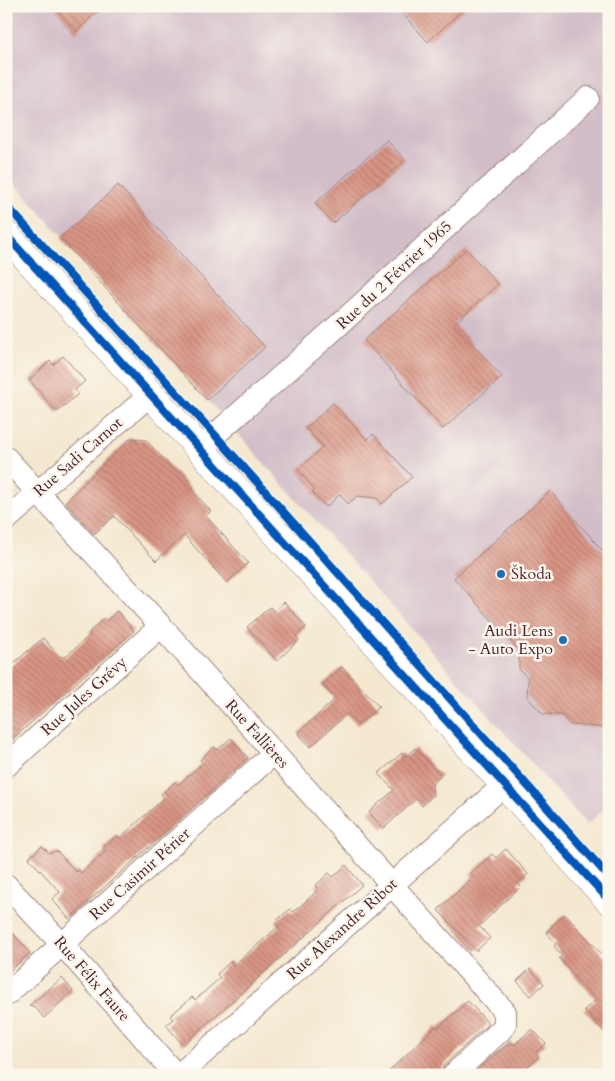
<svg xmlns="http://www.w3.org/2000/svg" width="615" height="1081" viewBox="0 0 615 1081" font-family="Cardo,serif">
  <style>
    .industrial { fill: #d2bdc8 }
    .building { fill: url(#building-back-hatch) }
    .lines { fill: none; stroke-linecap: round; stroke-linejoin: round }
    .minor-casing { stroke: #9f847e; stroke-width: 24 }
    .tertiary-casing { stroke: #9f847e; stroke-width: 29 }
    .minor { stroke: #fff; stroke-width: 22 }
    .tertiary { stroke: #fff; stroke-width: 28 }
    .cycleway-casing { stroke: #fbf7ec; stroke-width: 11 }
    .cycleway { stroke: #0057b8; stroke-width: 8 }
    .poi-dot { fill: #1f6fb2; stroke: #fbf7ec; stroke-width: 2 }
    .labels { text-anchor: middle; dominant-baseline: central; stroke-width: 5; stroke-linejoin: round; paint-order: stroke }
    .street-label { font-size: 16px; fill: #4a1f2b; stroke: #fbf7ec }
    .poi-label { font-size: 16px; fill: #4a1f2b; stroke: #fbf7ec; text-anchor: start }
  </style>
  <defs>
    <pattern id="building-back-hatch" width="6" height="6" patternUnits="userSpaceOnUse" patternTransform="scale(1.25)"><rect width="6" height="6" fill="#d99585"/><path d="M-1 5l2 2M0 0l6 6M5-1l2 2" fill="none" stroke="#b2796d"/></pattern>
  </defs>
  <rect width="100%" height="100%" fill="#fbf7ec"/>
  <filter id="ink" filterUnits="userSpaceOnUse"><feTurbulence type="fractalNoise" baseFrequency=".02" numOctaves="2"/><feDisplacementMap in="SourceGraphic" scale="10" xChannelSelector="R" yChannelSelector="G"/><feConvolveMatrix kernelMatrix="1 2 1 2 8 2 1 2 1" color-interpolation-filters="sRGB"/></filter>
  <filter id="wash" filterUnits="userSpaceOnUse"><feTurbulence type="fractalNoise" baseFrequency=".0096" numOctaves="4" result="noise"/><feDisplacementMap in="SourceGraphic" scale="20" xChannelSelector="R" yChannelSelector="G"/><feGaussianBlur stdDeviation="1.12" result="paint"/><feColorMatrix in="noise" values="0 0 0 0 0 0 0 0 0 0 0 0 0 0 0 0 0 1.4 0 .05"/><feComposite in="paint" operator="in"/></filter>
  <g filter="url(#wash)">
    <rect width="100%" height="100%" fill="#f4e8d0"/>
    <path class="industrial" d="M6 6H609V805L587 825 6 174Z"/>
    <g id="blocks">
      <g class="building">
        <path d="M53 6H103L76 32Z"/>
        <path d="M396 6H467L428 42Z"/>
        <path d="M387 140 405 160 333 223 315 203Z"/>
        <path d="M118 185 265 347 207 400 60 238Z"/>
        <path d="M466 249 498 284 454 324 502 377 443 429 364 340Z"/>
        <path d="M63 356 85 381 75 390 78 394 57 412 29 380 50 361 53 365Z"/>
        <path d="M333 403 367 440 373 434 412 477 382 504 377 498 357 496 348 504 340 494 326 507 312 492 315 490 298 470 323 447 306 428Z"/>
        <path d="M130 438 146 440 211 511 206 516 248 563 227 583 184 535 156 561 114 516 94 534 65 502Z"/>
        <path d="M550 491 609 558V728L570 725 561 715 543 714 527 697 528 678 519 669V650L454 578Z"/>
        <path d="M284 602 306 627 296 636 299 640 277 661 247 627 270 607 274 611Z"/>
        <path d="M117 611 134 631 6 745V670L43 638 60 657 62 656 64 658 91 634 89 632 102 620 104 618 106 621Z"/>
        <path d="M342 667 379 707 358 725 347 714 310 747 298 733 333 701 334 698 322 685Z"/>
        <path d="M231 738 248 758 69 919 52 899 60 892 29 858 42 846 49 853 57 851 76 872 78 870 81 873 106 851 103 848 117 835 120 838 164 798 161 794 175 782 178 785 203 763 200 760 207 753 214 747 217 750Z"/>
        <path d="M415 748 441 776 432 784 433 795 422 806 416 799 383 829 369 812 394 790 378 774 402 753 405 757Z"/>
        <path d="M506 849 528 874 518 883 521 886 479 926 490 938 476 951 438 910 473 877 470 874 492 854 496 858Z"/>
        <path d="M346 865 362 885 183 1045 166 1025 173 1019 170 1016 192 997 195 1000 220 978 217 974 231 961 234 965 279 926 275 922 290 909 293 912 306 901 318 890 315 886 329 873 333 877Z"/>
        <path d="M565 914 609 962V1037L584 1010 596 1000 559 958 562 956 554 946 556 944 546 932Z"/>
        <path d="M6 925 30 953 6 974Z"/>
        <path d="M530 969 544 984 531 996 517 981Z"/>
        <path d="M62 978 73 991 44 1018 34 1006H29Z"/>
        <path d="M468 1001 487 1022V1025L444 1065 440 1075H385L430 1032 436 1026 438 1028Z"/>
        <path d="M532 1029 546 1044 536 1052 539 1056 520 1075H472L510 1042 514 1045Z"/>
      </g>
    </g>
  </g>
  <g filter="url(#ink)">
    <use href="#blocks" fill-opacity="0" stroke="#9f847e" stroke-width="1"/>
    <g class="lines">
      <g class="minor-casing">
        <g id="minor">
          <path d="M199 449 331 332 588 98"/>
          <path d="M6 458 161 626 505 1012V1025L500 1031 453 1075"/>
          <path d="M6 520 151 394"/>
          <path d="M6 766 161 626"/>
          <path d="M6 885 62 944 176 1075"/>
          <path d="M6 995 274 753"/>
          <path d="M179 1075 505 784"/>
        </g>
      </g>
      <g class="tertiary-casing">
        <path id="tertiary" d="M6 235 609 900"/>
      </g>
      <use href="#minor" class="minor"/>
      <use href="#tertiary" class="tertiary"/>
      <g class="cycleway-casing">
        <g id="cycleway">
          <path d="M6 205 215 435 609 877"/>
          <path d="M6 235 609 900"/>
        </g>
      </g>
      <use href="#cycleway" class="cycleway"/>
    </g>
  </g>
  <g class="poi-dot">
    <circle cx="501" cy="574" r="5"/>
    <circle cx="563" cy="640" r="5"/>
  </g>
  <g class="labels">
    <g class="street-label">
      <text transform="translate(394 275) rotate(-43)">Rue du 2 Février 1965</text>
      <text transform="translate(78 457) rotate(-41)">Rue Sadi Carnot</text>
      <text transform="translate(84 696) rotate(-42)">Rue Jules Grévy</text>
      <text transform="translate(257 734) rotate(48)">Rue Fallières</text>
      <text transform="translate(140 874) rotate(-42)">Rue Casimir Périer</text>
      <text transform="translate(342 929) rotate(-42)">Rue Alexandre Ribot</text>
      <text transform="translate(92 979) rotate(49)">Rue Félix Faure</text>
    </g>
    <g class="poi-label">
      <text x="511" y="574">Škoda</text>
      <text x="553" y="631" text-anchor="end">Audi Lens<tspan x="553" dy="18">- Auto Expo</tspan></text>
    </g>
  </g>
  <rect width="615" height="1081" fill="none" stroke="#fbf7ec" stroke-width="25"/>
</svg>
